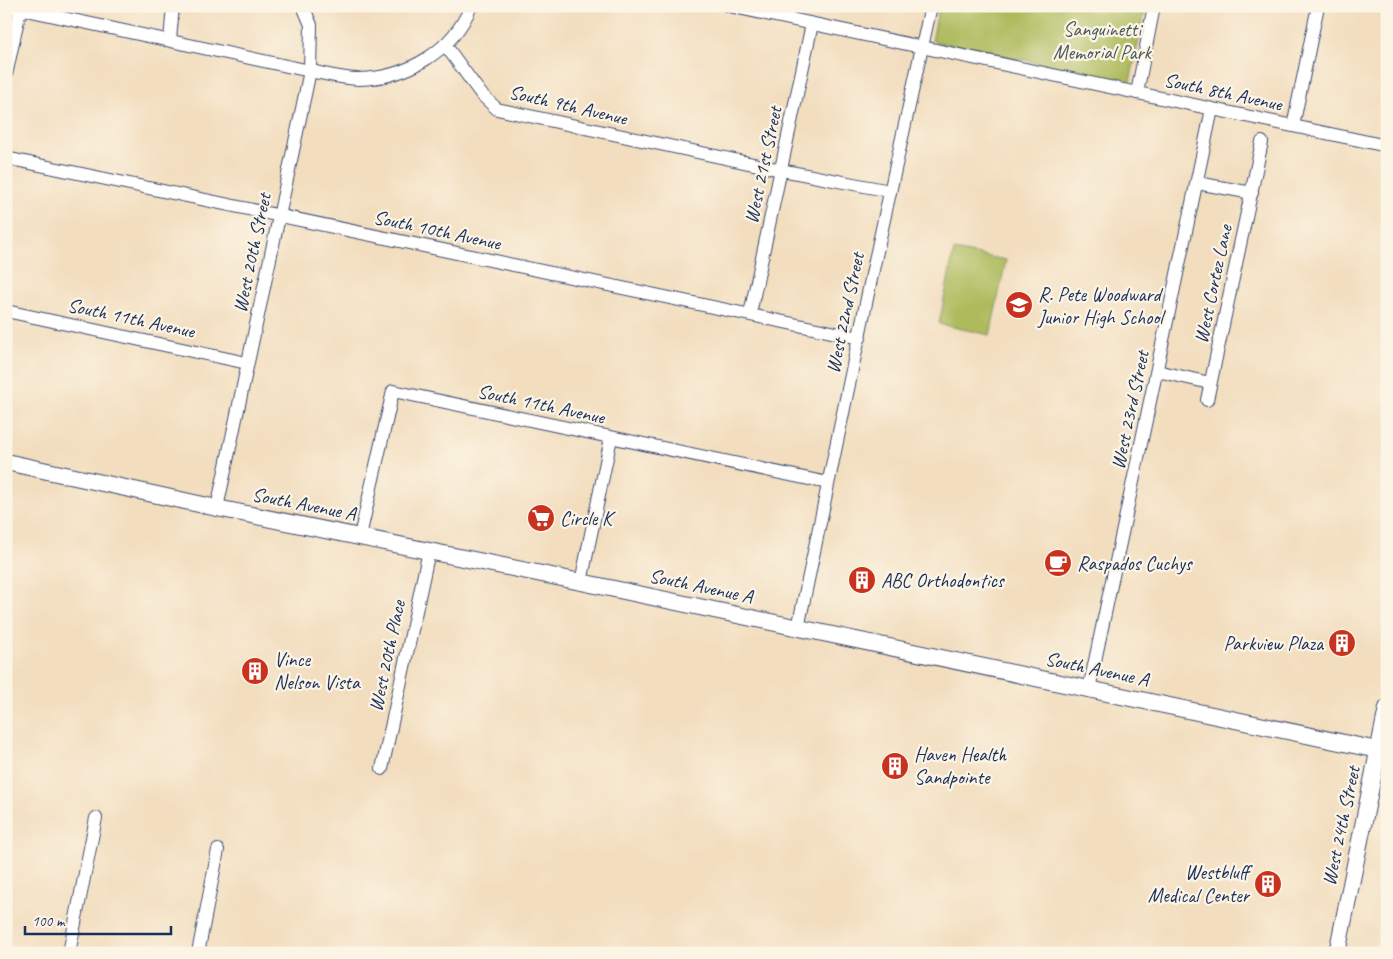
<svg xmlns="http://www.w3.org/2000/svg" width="1393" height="959" viewBox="0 0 1393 959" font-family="Caveat,sans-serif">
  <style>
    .green { fill: #adbb5d; stroke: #64755e }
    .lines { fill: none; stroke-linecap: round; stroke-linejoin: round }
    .minor-casing { stroke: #3b496c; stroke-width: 14 }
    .major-casing { stroke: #3b496c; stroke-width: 18 }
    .minor { stroke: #fff; stroke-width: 12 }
    .major { stroke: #fff; stroke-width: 16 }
    .labels { text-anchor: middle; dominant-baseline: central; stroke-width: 4.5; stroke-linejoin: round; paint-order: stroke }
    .park-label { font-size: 20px; fill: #47595e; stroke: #fcf5e5 }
    .street-label { font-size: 20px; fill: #1b2f5e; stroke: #fcf5e5 }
    .poi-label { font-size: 20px; fill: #1b2f5e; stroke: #fcf5e5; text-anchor: start }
  </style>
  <rect width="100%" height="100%" fill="#fcf5e5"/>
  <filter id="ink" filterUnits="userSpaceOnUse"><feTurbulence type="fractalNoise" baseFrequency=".02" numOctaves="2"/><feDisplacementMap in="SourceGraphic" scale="10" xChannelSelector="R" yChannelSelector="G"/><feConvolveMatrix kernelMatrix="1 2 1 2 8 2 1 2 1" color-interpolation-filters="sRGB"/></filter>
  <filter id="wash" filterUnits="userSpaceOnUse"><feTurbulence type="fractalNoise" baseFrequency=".0096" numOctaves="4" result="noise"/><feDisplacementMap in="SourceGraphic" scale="20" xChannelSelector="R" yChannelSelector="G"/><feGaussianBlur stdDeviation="1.12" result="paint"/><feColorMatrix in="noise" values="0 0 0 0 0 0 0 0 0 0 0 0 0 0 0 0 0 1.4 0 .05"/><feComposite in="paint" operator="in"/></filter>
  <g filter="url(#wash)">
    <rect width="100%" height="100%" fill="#f2ddbe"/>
    <g class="green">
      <path d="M939 6H1146L1130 82 932 41Z"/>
      <path d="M954 250 1006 260 990 335 939 324Z"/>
    </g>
  </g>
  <g filter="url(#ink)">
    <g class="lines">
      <g class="minor-casing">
        <g id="minor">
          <path d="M8 6 310 71C326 74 343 79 359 79 407 78 453 51 471 6"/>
          <path d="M729 6 1387 146"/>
          <path d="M170 40 173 6"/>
          <path d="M446 46 481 94 497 109 781 170 890 191"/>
          <path d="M6 75 21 6"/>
          <path d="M1137 93 1154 6"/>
          <path d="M1293 126 1318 6"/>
          <path d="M6 158 860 338"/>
          <path d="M1197 183 1252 193"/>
          <path d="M6 311 247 363"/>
          <path d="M750 314 812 24"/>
          <path d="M1157 371 1210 383"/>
          <path d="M1207 400 1262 142"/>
          <path d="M217 508 310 71 311 25 303 6"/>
          <path d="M360 536 393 391 828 483"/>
          <path d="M581 582 611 438"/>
          <path d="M798 628 874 265 931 6"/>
          <path d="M1089 689 1212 109"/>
          <path d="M382 769 429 551"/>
          <path d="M69 953 96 818"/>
          <path d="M198 953 218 850"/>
        </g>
      </g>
      <g class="major-casing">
        <g id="major">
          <path d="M6 462 217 508 581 582 1387 752"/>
          <path d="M1337 953 1387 708"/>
        </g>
      </g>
      <use href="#minor" class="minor"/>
      <use href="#major" class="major"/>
    </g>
  </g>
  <defs>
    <g id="school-disc" transform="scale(1.4375)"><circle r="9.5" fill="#c8321e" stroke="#fcf5e5"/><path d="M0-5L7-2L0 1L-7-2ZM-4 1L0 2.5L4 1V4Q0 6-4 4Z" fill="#fff"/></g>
    <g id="supermarket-disc" transform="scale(1.4375)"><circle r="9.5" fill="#c8321e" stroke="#fcf5e5"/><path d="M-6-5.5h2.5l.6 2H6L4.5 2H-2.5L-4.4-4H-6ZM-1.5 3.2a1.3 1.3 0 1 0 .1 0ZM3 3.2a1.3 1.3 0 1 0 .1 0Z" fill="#fff"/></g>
    <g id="cafe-disc" transform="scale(1.4375)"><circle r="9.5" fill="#c8321e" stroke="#fcf5e5"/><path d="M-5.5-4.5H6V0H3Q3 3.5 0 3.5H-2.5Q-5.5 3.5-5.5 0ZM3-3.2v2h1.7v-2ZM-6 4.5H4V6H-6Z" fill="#fff"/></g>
    <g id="building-disc" transform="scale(1.4375)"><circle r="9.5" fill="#c8321e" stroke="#fcf5e5"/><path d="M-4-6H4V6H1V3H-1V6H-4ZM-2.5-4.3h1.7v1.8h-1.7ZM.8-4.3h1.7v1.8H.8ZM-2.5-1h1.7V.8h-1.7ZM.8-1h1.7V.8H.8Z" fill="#fff"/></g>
  </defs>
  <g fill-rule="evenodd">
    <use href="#school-disc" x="1019" y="305"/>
    <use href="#supermarket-disc" x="541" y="518"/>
    <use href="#cafe-disc" x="1058" y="563"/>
    <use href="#building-disc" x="862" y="580"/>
    <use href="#building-disc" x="1342" y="643"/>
    <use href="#building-disc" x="255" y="671"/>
    <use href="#building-disc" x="895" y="766"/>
    <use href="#building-disc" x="1268" y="884"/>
  </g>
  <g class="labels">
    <g class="park-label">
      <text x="1102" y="29">Sanguinetti<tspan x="1102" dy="23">Memorial Park</tspan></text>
    </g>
    <g class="street-label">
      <text transform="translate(1223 92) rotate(12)">South 8th Avenue</text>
      <text transform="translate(568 105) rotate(13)">South 9th Avenue</text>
      <text transform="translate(763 165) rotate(-78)">West 21st Street</text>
      <text transform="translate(437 230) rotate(12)">South 10th Avenue</text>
      <text transform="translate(252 253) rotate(-78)">West 20th Street</text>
      <text transform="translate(1213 284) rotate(-78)">West Cortez Lane</text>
      <text transform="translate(845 313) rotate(-78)">West 22nd Street</text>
      <text transform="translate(131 318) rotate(12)">South 11th Avenue</text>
      <text transform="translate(541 404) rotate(12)">South 11th Avenue</text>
      <text transform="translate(1130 410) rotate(-78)">West 23rd Street</text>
      <text transform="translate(304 504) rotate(11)">South Avenue A</text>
      <text transform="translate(701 586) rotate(12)">South Avenue A</text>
      <text transform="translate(387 656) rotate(-78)">West 20th Place</text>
      <text transform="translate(1097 669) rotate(12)">South Avenue A</text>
      <text transform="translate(1341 826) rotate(-78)">West 24th Street</text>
    </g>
    <g class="poi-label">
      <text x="1038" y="294">R. Pete Woodward<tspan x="1038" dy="23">Junior High School</tspan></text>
      <text x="560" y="518">Circle K</text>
      <text x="1077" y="563">Raspados Cuchys</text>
      <text x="881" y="580">ABC Orthodontics</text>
      <text x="1323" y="643" text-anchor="end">Parkview Plaza</text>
      <text x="274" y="659">Vince<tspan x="274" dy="23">Nelson Vista</tspan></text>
      <text x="914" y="754">Haven Health<tspan x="914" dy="23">Sandpointe</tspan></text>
      <text x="1249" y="872" text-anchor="end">Westbluff<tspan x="1249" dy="23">Medical Center</tspan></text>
    </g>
  </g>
  <rect width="1393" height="959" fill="none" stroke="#fcf5e5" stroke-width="25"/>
  <path d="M25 926v8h146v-8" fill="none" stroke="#1b2f5e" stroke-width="2.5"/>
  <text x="32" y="926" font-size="15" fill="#1b2f5e" stroke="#fcf5e5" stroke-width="4" paint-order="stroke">100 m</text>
</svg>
